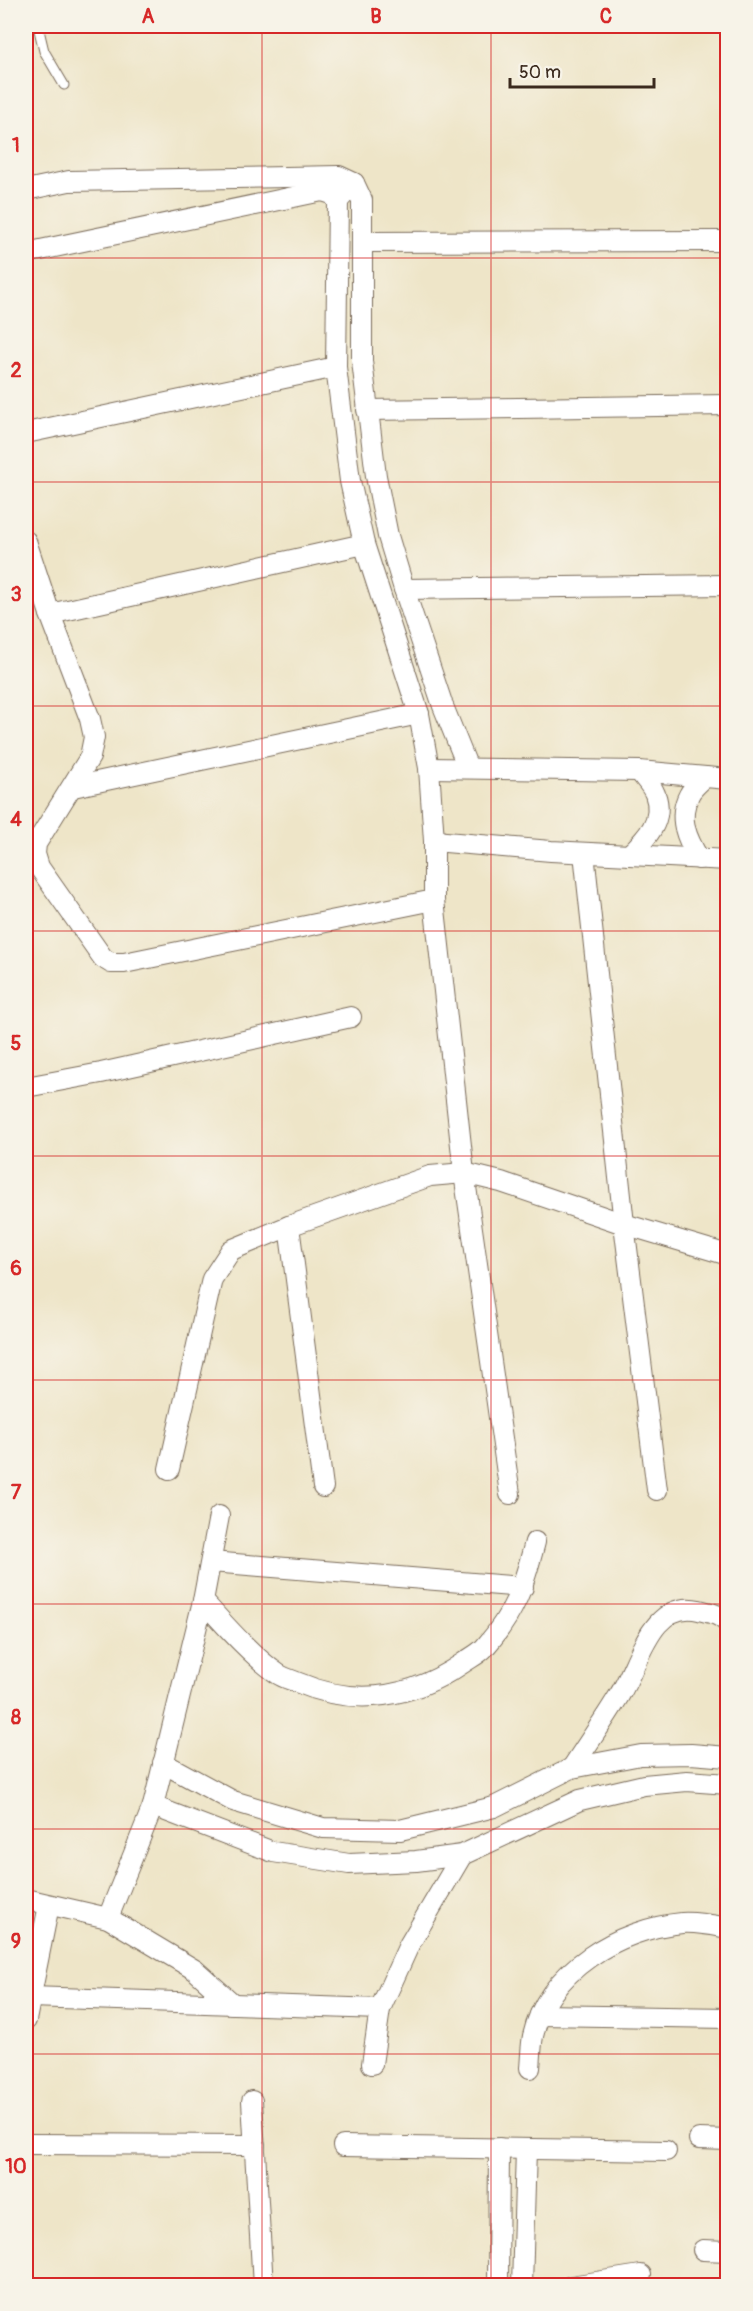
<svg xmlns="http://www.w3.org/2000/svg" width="753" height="2311" viewBox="0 0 753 2311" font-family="Pangolin,sans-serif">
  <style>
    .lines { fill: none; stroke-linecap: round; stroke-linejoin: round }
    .service-casing { stroke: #7a6b5a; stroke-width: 11 }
    .minor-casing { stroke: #7a6b5a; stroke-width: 22 }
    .service { stroke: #fff; stroke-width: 9 }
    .minor { stroke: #fff; stroke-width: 20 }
    .grid { fill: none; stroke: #d62828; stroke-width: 1.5; stroke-opacity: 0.55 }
    .neatline { fill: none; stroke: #d62828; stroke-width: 2 }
    .grid-label { font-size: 20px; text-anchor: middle; font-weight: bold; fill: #d62828 }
  </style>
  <rect width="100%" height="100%" fill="#f7f3e8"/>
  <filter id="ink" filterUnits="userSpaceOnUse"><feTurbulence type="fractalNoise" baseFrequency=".0167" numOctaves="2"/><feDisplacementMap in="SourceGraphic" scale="12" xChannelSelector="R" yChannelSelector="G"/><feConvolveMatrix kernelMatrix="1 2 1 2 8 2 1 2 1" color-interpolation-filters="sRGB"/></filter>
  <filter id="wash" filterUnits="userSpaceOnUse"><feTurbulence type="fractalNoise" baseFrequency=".008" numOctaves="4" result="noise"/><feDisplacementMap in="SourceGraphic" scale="24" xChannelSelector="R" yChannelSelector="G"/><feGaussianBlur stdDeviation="1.35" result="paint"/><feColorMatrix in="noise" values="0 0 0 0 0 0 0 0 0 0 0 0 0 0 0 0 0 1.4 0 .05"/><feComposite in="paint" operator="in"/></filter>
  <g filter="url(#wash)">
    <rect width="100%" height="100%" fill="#eee5c8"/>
  </g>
  <g filter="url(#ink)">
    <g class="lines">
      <g class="service-casing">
        <path id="service" d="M38 26 44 51 64 85"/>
      </g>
      <g class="minor-casing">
        <g id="minor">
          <path d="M354 183 338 201 336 367 350 481 364 544 419 714 429 768 434 841V900L464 1173 510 1494"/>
          <path d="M26 190 69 181 339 176 354 183 362 200V361L376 476 388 536 404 589 443 706 468 768"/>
          <path d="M363 242 728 241"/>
          <path d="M26 253 322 191 332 194 338 201"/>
          <path d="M367 410 728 405"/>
          <path d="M26 433 336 367"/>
          <path d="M26 541 50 614 90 719 94 737 90 757 36 844 35 854 39 867 103 958 111 963H124L434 900"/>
          <path d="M404 589 728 585"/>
          <path d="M50 614 364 544"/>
          <path d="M429 768 639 771 728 779"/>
          <path d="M73 787 419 714"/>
          <path d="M434 841 551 851 728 860"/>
          <path d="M584 853 624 1224 657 1490"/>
          <path d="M629 855C646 839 665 820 655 794 652 786 644 778 639 771"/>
          <path d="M699 859C687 839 677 818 689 795 692 788 700 782 705 777"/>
          <path d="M26 1087 101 1073 351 1017"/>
          <path d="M289 1226 323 1487"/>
          <path d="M169 1469 212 1279 231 1250 289 1226 430 1176 464 1173 501 1182 624 1224 728 1255"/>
          <path d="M211 1562 523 1587"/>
          <path d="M203 1601C224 1624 252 1656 278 1674 284 1678 292 1680 299 1683 356 1707 412 1698 463 1663 470 1658 479 1654 485 1647 515 1613 524 1585 535 1542"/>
          <path d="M163 1763 233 1801 323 1828 400 1830 494 1807 572 1768 641 1755 691 1754 728 1757"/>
          <path d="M572 1768C588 1743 605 1719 620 1694 639 1664 651 1599 699 1610 711 1613 719 1614 728 1623"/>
          <path d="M153 1806 273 1852 349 1864 416 1861 462 1855 580 1800 644 1785 687 1781 728 1784"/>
          <path d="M26 1899 108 1918 195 1970 233 2004"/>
          <path d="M108 1918 153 1806 203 1601 219 1516"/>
          <path d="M31 1997 380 2009"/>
          <path d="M540 2015 728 2018"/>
          <path d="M26 2020 49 1905"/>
          <path d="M372 2064 380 2009 409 1945 462 1855"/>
          <path d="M530 2068C531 2058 531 2046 533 2036 548 1970 619 1929 682 1923 697 1922 712 1925 728 1928"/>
          <path d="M252 2101 263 2286"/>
          <path d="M699 2139 728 2140"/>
          <path d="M26 2144 255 2145"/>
          <path d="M343 2146 666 2151"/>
          <path d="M703 2250 728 2251"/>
          <path d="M498 2286 499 2148"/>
          <path d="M522 2286 526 2149"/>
          <path d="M571 2286 641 2275"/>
        </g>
      </g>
      <use href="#service" class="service"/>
      <use href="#minor" class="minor"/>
    </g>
  </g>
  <path class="grid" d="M262 26V2286M491 26V2286M26 258H728M26 482H728M26 706H728M26 931H728M26 1156H728M26 1380H728M26 1604H728M26 1829H728M26 2054H728"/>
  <rect width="753" height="2311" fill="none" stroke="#f7f3e8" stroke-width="66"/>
  <path d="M510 78v9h144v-9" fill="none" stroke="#3b2a1e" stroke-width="3"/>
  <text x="519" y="78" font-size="18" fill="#3b2a1e" stroke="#f7f3e8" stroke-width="4.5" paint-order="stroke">50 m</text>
  <rect x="33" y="33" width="687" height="2245" class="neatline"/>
  <g class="grid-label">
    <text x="148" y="23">A</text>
    <text x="376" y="23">B</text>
    <text x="606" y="23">C</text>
    <text x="16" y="152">1</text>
    <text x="16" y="377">2</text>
    <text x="16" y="601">3</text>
    <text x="16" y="826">4</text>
    <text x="16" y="1050">5</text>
    <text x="16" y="1275">6</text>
    <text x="16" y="1499">7</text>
    <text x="16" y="1724">8</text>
    <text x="16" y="1948">9</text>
    <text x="16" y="2173">10</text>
  </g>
</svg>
